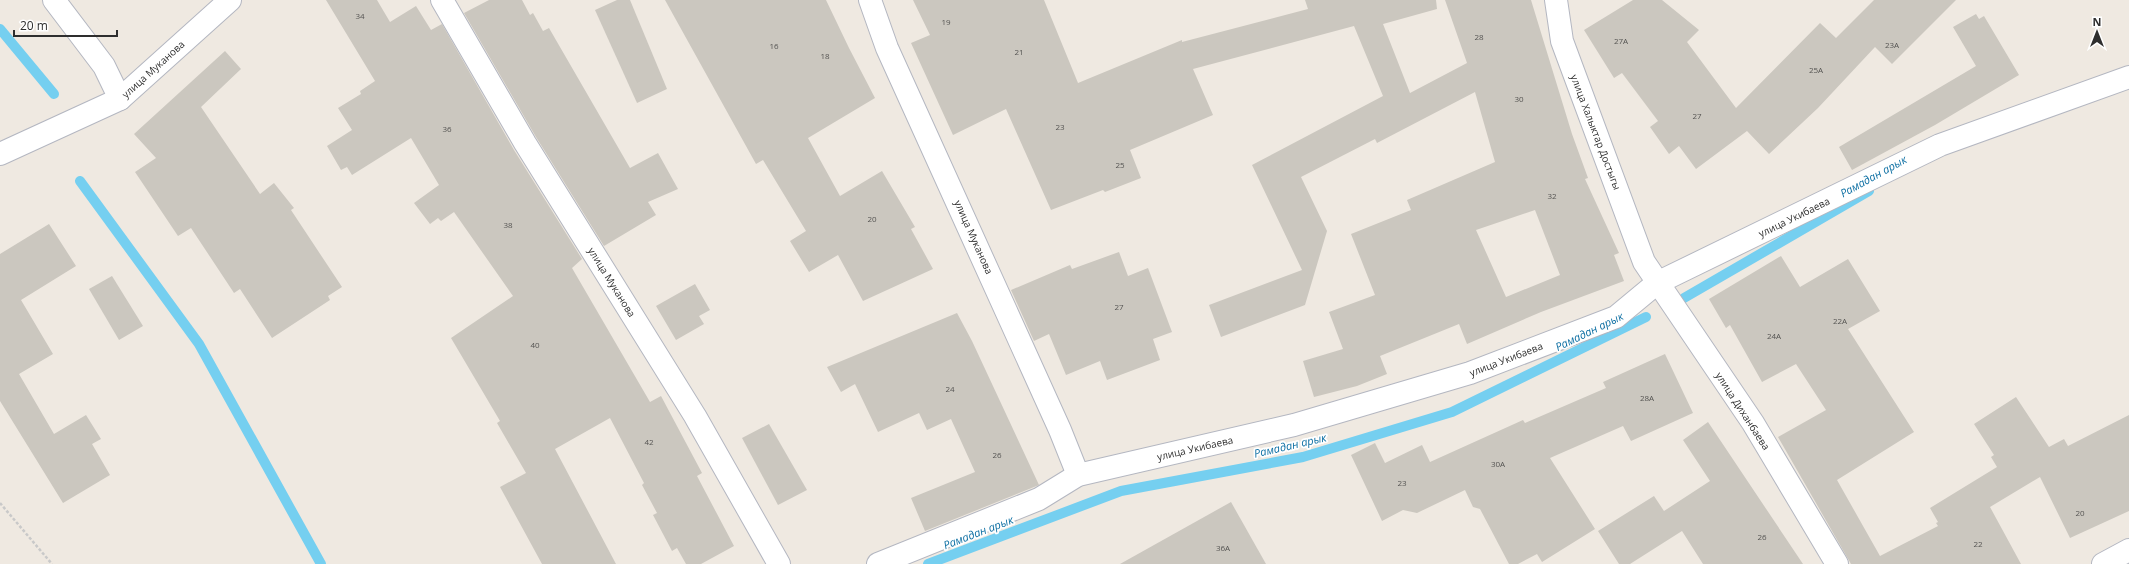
<svg xmlns="http://www.w3.org/2000/svg" width="2129" height="564" viewBox="0 0 2129 564" font-family="'Open Sans',sans-serif">
  <style>
    .lines { fill: none; stroke-linecap: round; stroke-linejoin: round }
    .stream { stroke: #75cff0; stroke-width: 10 }
    .building { fill: #cbc7bf; fill-rule: evenodd }
    .minor-casing { stroke: #b4b7c1; stroke-width: 24 }
    .path { stroke: #c9c9c9; stroke-width: 2.5; stroke-dasharray: 3 2; stroke-linecap: butt }
    .minor { stroke: #fff; stroke-width: 22 }
    .labels { text-anchor: middle; dominant-baseline: central; stroke-width: 3.5; stroke-linejoin: round; paint-order: stroke }
    .number-label { font-size: 8px; fill: #555452 }
    .street-label { font-size: 10px; fill: #2e2e2e; stroke: #fff }
    .water-label { font-size: 11px; font-style: italic; fill: #0d6fa3; stroke: #fff }
  </style>
  <rect width="100%" height="100%" fill="#efe9e1"/>
  <g class="lines">
    <g class="stream">
      <path d="M0 29 54 94"/>
      <path d="M80 181 199 344 321 564"/>
      <path d="M1684 298 1869 191"/>
      <path d="M928 564 1121 491 1303 457 1452 412 1646 317"/>
    </g>
  </g>
  <g class="building">
    <path d="M326 0H377L390 22 416 6 431 30 442 24 514 150 582 259 572 268 650 402 661 396 702 473 697 476 734 546 701 564H686L677 548 672 551 653 515 657 513 642 485 644 483 610 418 555 449 616 564H542L500 487 526 473 497 423 500 421 451 338 513 296 454 212 441 221 438 218 430 224 414 203 439 185 411 138 352 175 347 167 341 170 327 146 352 130 338 108 361 94 360 91 375 81Z"/>
    <path d="M489 0H522L530 15 533 13 543 31 549 28 630 168 658 153 678 189 648 202 656 215 604 246 536 137 464 13Z"/>
    <path d="M617 0H630L667 89 637 103 595 10Z"/>
    <path d="M665 0H826L849 48 875 98 808 138 840 196 882 171 915 227 911 229 933 269 863 301 838 255 809 272 790 241 806 231 763 160 756 164Z"/>
    <path d="M913 0H1044L1078 83 1182 40V42L1308 9 1305 0H1436L1437 9 1383 24 1410 93 1467 63 1445 0H1531L1572 134 1588 178 1585 179 1619 253 1614 255 1624 281 1541 312 1467 344 1459 324 1380 356 1387 374 1357 386 1314 397 1303 361 1343 349 1329 312 1375 295 1351 234 1411 210 1407 200 1495 162 1475 92 1377 143 1375 139 1301 177 1327 231 1305 305 1221 337 1209 305 1302 270 1252 165 1383 96 1354 26 1193 69 1213 115 1130 150 1141 178 1105 192 1103 190 1051 210 1006 109 953 135 911 43 930 35ZM1535 210 1560 275 1506 297 1476 230Z"/>
    <path d="M1633 0H1662L1699 30 1687 42 1736 108 1820 23 1836 38 1874 0H1956L1892 64 1875 47 1818 108 1769 154 1747 131 1696 169 1679 146 1669 154 1650 127 1658 121 1622 73 1614 78 1584 30Z"/>
    <path d="M1976 14 1979 19 1984 16 2019 75 1935 125 1852 170 1839 147 1976 66 1953 27Z"/>
    <path d="M225 51 241 69 201 107 260 194 274 183 294 208 291 210 342 287 328 296 330 300 272 338 240 289 234 293 191 228 178 236 135 172 156 158 134 134Z"/>
    <path d="M49 224 76 266 21 300 53 354 19 374 54 434 86 415 101 439 92 444 110 475 63 503 0 401V254Z"/>
    <path d="M1119 252 1128 276 1148 268 1172 332 1153 339 1160 360 1107 380 1100 361 1066 375 1049 334 1034 341 1011 290 1070 265 1072 269Z"/>
    <path d="M1781 256 1800 287 1848 259 1880 311 1848 329 1914 432 1837 480 1880 556 1938 526 1936 523 1938 522 1930 508 1997 467 1991 457 1994 455 1974 424 2016 397 2049 447 2064 439 2068 446 2129 415V511L2070 538 2040 477 1990 507 2021 564H1851L1778 437 1826 410 1796 364 1762 382 1730 325 1726 328 1709 299Z"/>
    <path d="M112 276 143 326 119 340 89 289Z"/>
    <path d="M695 284 710 310 699 316 704 324 676 340 656 306Z"/>
    <path d="M957 313 972 341 1039 485 925 531 911 498 975 472 951 419 927 430 919 413 878 432 855 384 841 392 827 367Z"/>
    <path d="M1665 354 1693 413 1631 441 1623 426 1550 458 1595 529 1542 562 1537 554 1518 564H1509L1480 509 1473 507 1465 490 1417 513 1403 510 1382 521 1351 455 1375 443 1385 463 1422 445 1430 462 1523 420 1525 423 1606 388 1603 382Z"/>
    <path d="M1708 422 1803 564H1703L1682 531 1630 564H1619L1598 531 1654 496 1664 511 1710 481 1683 440Z"/>
    <path d="M769 424 807 490 778 505 742 438Z"/>
    <path d="M1231 502 1266 564H1120Z"/>
  </g>
  <g class="lines">
    <g class="minor-casing">
      <g id="minor">
        <path d="M54 0 104 66 120 99"/>
        <path d="M442 0 525 143 695 416 779 564"/>
        <path d="M870 0 887 48 1060 430 1078 475"/>
        <path d="M1556 0 1562 41 1644 262 1753 423 1837 564"/>
        <path d="M0 154 120 99 230 0"/>
        <path d="M878 564 1039 499 1078 475 1294 425 1470 373 1616 317 1657 283 1940 145 2129 77"/>
        <path d="M2103 564 2129 550"/>
      </g>
    </g>
    <path class="path" d="M0 503 52 564"/>
    <use href="#minor" class="minor"/>
  </g>
  <g class="labels">
    <g class="number-label">
      <text x="360" y="15">34</text>
      <text x="946" y="21">19</text>
      <text x="1479" y="36">28</text>
      <text x="1621" y="40">27А</text>
      <text x="1892" y="44">23А</text>
      <text x="774" y="45">16</text>
      <text x="1019" y="51">21</text>
      <text x="825" y="55">18</text>
      <text x="1816" y="69">25А</text>
      <text x="1519" y="98">30</text>
      <text x="1697" y="115">27</text>
      <text x="1060" y="126">23</text>
      <text x="447" y="128">36</text>
      <text x="1120" y="164">25</text>
      <text x="1552" y="195">32</text>
      <text x="872" y="218">20</text>
      <text x="508" y="224">38</text>
      <text x="1119" y="306">27</text>
      <text x="1840" y="320">22А</text>
      <text x="1774" y="335">24А</text>
      <text x="535" y="344">40</text>
      <text x="950" y="388">24</text>
      <text x="1647" y="397">28А</text>
      <text x="649" y="441">42</text>
      <text x="997" y="454">26</text>
      <text x="1498" y="463">30А</text>
      <text x="1402" y="482">23</text>
      <text x="2080" y="512">20</text>
      <text x="1762" y="536">26</text>
      <text x="1978" y="543">22</text>
      <text x="1223" y="547">36А</text>
    </g>
    <g class="street-label">
      <text transform="translate(153 69) rotate(-42)">улица Муканова</text>
      <text transform="translate(1596 132) rotate(69)">улица Халыктар Достыгы</text>
      <text transform="translate(1794 217) rotate(-26)">улица Укибаева</text>
      <text transform="translate(974 237) rotate(66)">улица Муканова</text>
      <text transform="translate(612 282) rotate(58)">улица Муканова</text>
      <text transform="translate(1506 359) rotate(-21)">улица Укибаева</text>
      <text transform="translate(1743 411) rotate(57)">улица Диханбаева</text>
      <text transform="translate(1195 448) rotate(-13)">улица Укибаева</text>
    </g>
    <g class="water-label">
      <text transform="translate(1873 176) rotate(-29)">Рамадан арык</text>
      <text transform="translate(1589 331) rotate(-26)">Рамадан арык</text>
      <text transform="translate(1290 445) rotate(-13)">Рамадан арык</text>
      <text transform="translate(978 532) rotate(-21)">Рамадан арык</text>
    </g>
  </g>
  <g transform="translate(2097 32)" stroke="#ffffff" stroke-width="3" paint-order="stroke">
  <path d="M0-3L7 15L0 10L-7 15Z" fill="#2e2e2e"/>
  <text y="-6" font-size="11" font-weight="bold" text-anchor="middle" fill="#2e2e2e">N</text>
  </g>
  <path d="M14 30v6h103v-6" fill="none" stroke="#2e2e2e" stroke-width="2"/>
  <text x="20" y="30" font-size="12" fill="#2e2e2e" stroke="#ffffff" stroke-width="3" paint-order="stroke">20 m</text>
</svg>
